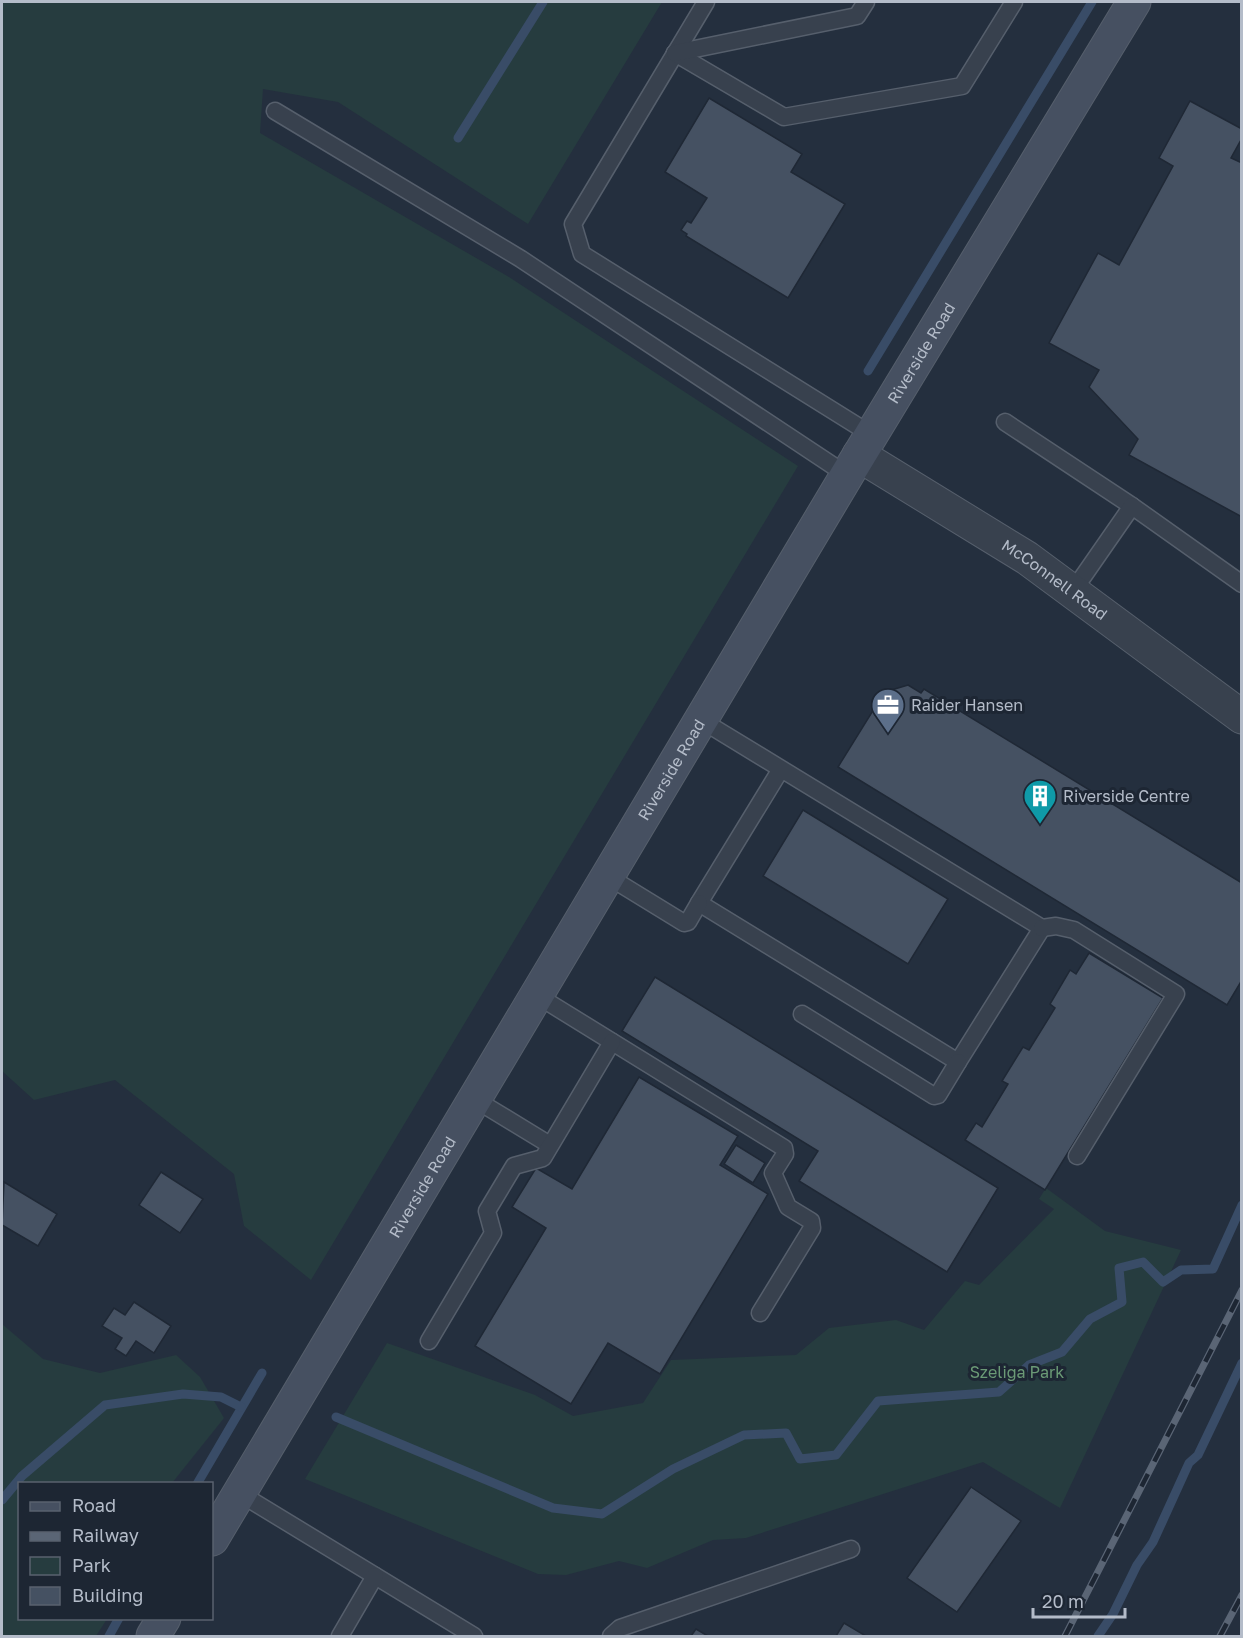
<svg xmlns="http://www.w3.org/2000/svg" width="1243" height="1638" viewBox="0 0 1243 1638" font-family="'Golos Text',sans-serif">
  <style>
    .green { fill: #263c3f }
    .lines { fill: none; stroke-linecap: round; stroke-linejoin: round }
    .stream { stroke: #394c67; stroke-width: 9 }
    .building { fill: #455162; stroke: #1f2835; stroke-width: 1.5 }
    .lane-casing { stroke: #565f6c; stroke-width: 19 }
    .street-casing { stroke: #565f6c; stroke-width: 35 }
    .secondary-casing { stroke: #565f6c; stroke-width: 35 }
    .lane { stroke: #38414e; stroke-width: 16 }
    .street { stroke: #38414e; stroke-width: 33 }
    .secondary { stroke: #465061; stroke-width: 33 }
    .rail-casing { stroke: #5a6575; stroke-width: 7 }
    .rail { stroke: #1d2633; stroke-width: 4.5; stroke-dasharray: 14; stroke-linecap: butt }
    .labels { text-anchor: middle; dominant-baseline: central; stroke-width: 6; stroke-linejoin: round; paint-order: stroke }
    .street-label { font-size: 16px; fill: #b4bcc9; stroke: #1d2633 }
    .poi-label { font-size: 16px; fill: #b4bcc9; stroke: #1d2633; text-anchor: start }
    .park-label { font-size: 16px; fill: #6b9a76; stroke: #1d2633 }
  </style>
  <rect width="100%" height="100%" fill="#242f3e"/>
  <g class="green">
    <path d="M2 2H662L528 224 338 102 263 89 260 133 509 277 798 466 311 1280 244 1226 234 1174 115 1080 34 1100 2 1071Z"/>
    <path d="M1046 1188 1105 1231 1181 1250 1060 1508 983 1462 746 1538 713 1540 647 1568 619 1561 566 1575 538 1574 305 1479 387 1343 535 1395 573 1416 643 1403 671 1360 796 1355 829 1328 896 1320 924 1330 965 1281 979 1285 1054 1209 1039 1199Z"/>
    <path d="M2 1324 43 1359 100 1373 176 1355 200 1377 224 1418 172 1483 20 1484V1618L107 1619 96 1636H2Z"/>
  </g>
  <g class="lines">
    <g class="stream">
      <path d="M458 138 543 2"/>
      <path d="M868 371 1092 2"/>
      <path d="M336 1417 553 1508 602 1514 673 1469 744 1435 786 1433 800 1459 836 1455 878 1401 999 1392 1029 1365 1062 1352 1090 1319 1122 1302 1119 1268 1143 1262 1163 1282 1181 1270 1213 1269 1242 1205"/>
      <path d="M197 1484 262 1373"/>
      <path d="M2 1500 22 1476 105 1405 183 1394 221 1397 241 1407"/>
      <path d="M109 1636 119 1618"/>
      <path d="M1098 1636 1113 1614 1137 1565 1153 1542 1189 1463 1198 1455 1242 1363"/>
    </g>
  </g>
  <g class="building">
    <path d="M709 98 802 154 791 172 845 204 788 298 686 236 687 234 681 230 687 221 691 223 707 198 665 172Z"/>
    <path d="M1190 101 1242 129V138L1231 158 1242 163V517L1129 455 1138 439 1089 387 1099 370 1049 343 1098 253 1119 265 1173 166 1159 158Z"/>
    <path d="M908 685 921 693 924 689 1242 883V980L1227 1005 838 767 877 704 879 705 888 691Z"/>
    <path d="M803 810 948 899 908 964 763 876Z"/>
    <path d="M1089 953 1163 998 1045 1190 965 1140 976 1123 982 1127 1008 1084 1002 1081 1023 1047 1029 1050 1055 1008 1050 1004 1070 970 1076 974Z"/>
    <path d="M655 977 998 1188 947 1272 799 1181 818 1151 622 1031Z"/>
    <path d="M639 1077 738 1136 720 1165 768 1194 660 1374 608 1343 571 1404 475 1346 546 1228 512 1207 536 1168 572 1189Z"/>
    <path d="M736 1145 765 1163 753 1183 724 1164Z"/>
    <path d="M161 1172 203 1199 180 1233 139 1205Z"/>
    <path d="M4 1182 57 1214 38 1246 2 1225Z"/>
    <path d="M134 1302 171 1326 154 1353 136 1341 126 1356 115 1349 122 1338 102 1326 114 1308 125 1315Z"/>
    <path d="M971 1487 1021 1521 957 1612 907 1578Z"/>
    <path d="M844 1623 866 1636H836Z"/>
    <path d="M696 1629 708 1636H691Z"/>
  </g>
  <g class="lines">
    <g class="lane-casing">
      <g id="lane">
        <path d="M706 2 573 224 582 254 872 435"/>
        <path d="M675 53 784 117 962 86 1014 2"/>
        <path d="M675 53 857 16 866 2"/>
        <path d="M275 111 521 259 847 475"/>
        <path d="M1005 422 1132 506"/>
        <path d="M1073 591 1132 506 1242 584"/>
        <path d="M701 720 1042 928 958 1062 699 903 781 769"/>
        <path d="M609 877 684 923 688 922 699 903"/>
        <path d="M1042 928 1056 926 1074 930 1176 994 1077 1156"/>
        <path d="M538 996 784 1148 785 1154 773 1173 788 1207 811 1221 812 1228 760 1313"/>
        <path d="M802 1014 934 1096 938 1095 958 1062"/>
        <path d="M476 1100 550 1145"/>
        <path d="M429 1341 493 1233 487 1211 514 1166 543 1158 612 1042"/>
        <path d="M239 1493 474 1636"/>
        <path d="M340 1636 375 1576"/>
        <path d="M611 1636 620 1628 851 1549"/>
      </g>
    </g>
    <g class="street-casing">
      <g id="street">
        <path id="s1" d="M859 455 1027 558 1242 717"/>
      </g>
    </g>
    <g class="secondary-casing">
      <g id="secondary">
        <path id="s2" d="M212 1539 847 475 1134 2"/>
        <path d="M153 1636 164 1618"/>
      </g>
    </g>
    <use href="#lane" class="lane"/>
    <use href="#street" class="street"/>
    <use href="#secondary" class="secondary"/>
    <g class="rail-casing">
      <g id="rail">
        <path d="M1065 1636 1242 1290"/>
        <path d="M1220 1636 1242 1595"/>
      </g>
    </g>
    <use href="#rail" class="rail"/>
  </g>
  <defs>
    <g id="office-pin" transform="scale(1.725)"><path d="M0 17L-7.5 6A9.5 9.5 0 1 1 7.5 6Z" fill="#5c6f8a" stroke="#1d2633"/><path d="M-6-3h4V-5.5h4V-3h4V5H-6ZM-1-4.5V-3h2v-1.5ZM-6 0V1H6V0Z" fill="#fff"/></g>
    <g id="building-pin" transform="scale(1.725)"><path d="M0 17L-7.5 6A9.5 9.5 0 1 1 7.5 6Z" fill="#0f9aa8" stroke="#1d2633"/><path d="M-4-6H4V6H1V3H-1V6H-4ZM-2.5-4.3h1.7v1.8h-1.7ZM.8-4.3h1.7v1.8H.8ZM-2.5-1h1.7V.8h-1.7ZM.8-1h1.7V.8H.8Z" fill="#fff"/></g>
  </defs>
  <g fill-rule="evenodd">
    <use href="#office-pin" x="888" y="705"/>
    <use href="#building-pin" x="1040" y="796"/>
  </g>
  <g class="labels">
    <g class="street-label">
      <text stroke="none"><textPath href="#s2" startOffset="1382">Riverside Road</textPath></text>
      <text stroke="none"><textPath href="#s1" startOffset="232">McConnell Road</textPath></text>
      <text stroke="none"><textPath href="#s2" startOffset="896">Riverside Road</textPath></text>
      <text stroke="none"><textPath href="#s2" startOffset="410">Riverside Road</textPath></text>
    </g>
    <g class="poi-label">
      <text x="911" y="705">Raider Hansen</text>
      <text x="1063" y="796">Riverside Centre</text>
    </g>
    <g class="park-label">
      <text x="1017" y="1372">Szeliga Park</text>
    </g>
  </g>
  <rect width="1243" height="1638" fill="none" stroke="#b4bcc9" stroke-width="6"/>
  <rect x="18" y="1482" width="195" height="138" fill="#1d2633" stroke="#59626f" stroke-width="1.5"/>
  <rect x="30" y="1502" width="30" height="9" fill="#465061" stroke="#59626f" stroke-width="1.5"/>
  <text x="72" y="1512" font-size="18" fill="#b4bcc9">Road</text>
  <rect x="30" y="1532" width="30" height="9" fill="#5a6575" stroke="#59626f" stroke-width="1.5"/>
  <text x="72" y="1542" font-size="18" fill="#b4bcc9">Railway</text>
  <rect x="30" y="1557" width="30" height="18" fill="#263c3f" stroke="#59626f" stroke-width="1.5"/>
  <text x="72" y="1572" font-size="18" fill="#b4bcc9">Park</text>
  <rect x="30" y="1587" width="30" height="18" fill="#455162" stroke="#59626f" stroke-width="1.5"/>
  <text x="72" y="1602" font-size="18" fill="#b4bcc9">Building</text>
  <path d="M1033 1608v9h92v-9" fill="none" stroke="#b4bcc9" stroke-width="3"/>
  <text x="1042" y="1608" font-size="18" fill="#b4bcc9" stroke="#1d2633" stroke-width="4.5" paint-order="stroke">20 m</text>
</svg>
